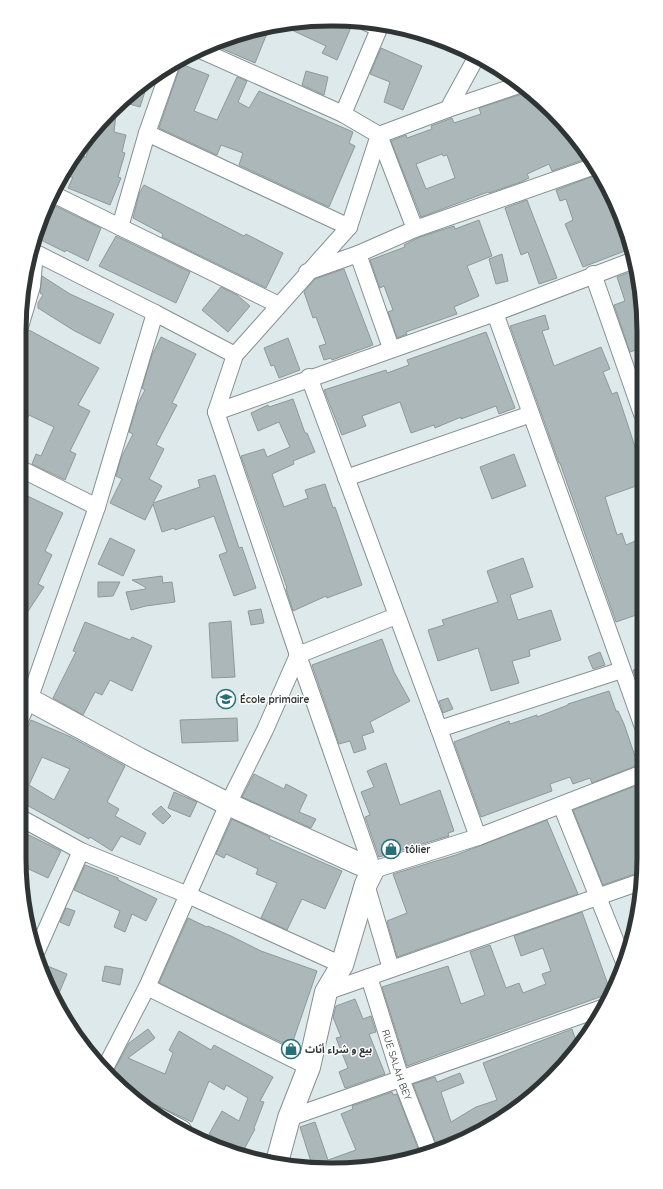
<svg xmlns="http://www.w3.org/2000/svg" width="663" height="1189" viewBox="0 0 663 1189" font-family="Quicksand,'Noto Sans Arabic',sans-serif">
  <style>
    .building { fill: #abb7b8; stroke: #8d999a; fill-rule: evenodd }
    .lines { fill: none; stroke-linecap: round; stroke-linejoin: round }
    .street-casing { stroke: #859091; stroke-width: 18 }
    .secondary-casing { stroke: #859091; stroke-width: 24 }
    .street { stroke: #fff; stroke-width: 16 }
    .secondary { stroke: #fff; stroke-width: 22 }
    .labels { text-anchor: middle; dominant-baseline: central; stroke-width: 3; stroke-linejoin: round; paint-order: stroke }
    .poi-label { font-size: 10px; font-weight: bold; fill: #2f3434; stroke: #fff; text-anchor: start }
    .street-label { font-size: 10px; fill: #2f3434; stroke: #fff }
    .rim { fill: none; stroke: #2f3434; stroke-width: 5 }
  </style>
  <rect width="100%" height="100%" fill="#dde9ea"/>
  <g class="building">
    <path d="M311 20 341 21 352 25 337 60 322 53 326 46 281 25Z"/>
    <path d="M270 26 255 63 211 44 251 30Z"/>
    <path d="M381 48 422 66 403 110 384 102 390 82 370 74Z"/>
    <path d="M181 64 209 75 194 111 217 120 237 77 247 81 238 102 249 108 259 91 353 132 349 143 355 146 329 207 239 165 243 153 221 145 217 155 159 128Z"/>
    <path d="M306 71 328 77 324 95 302 85Z"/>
    <path d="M149 79 140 107 122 102 141 83Z"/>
    <path d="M527 91 552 110 591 157 552 171 549 164 527 174 529 178 521 182 489 193 488 192 421 217 391 141 406 135 407 138 432 129 431 126 452 118 454 123 481 114 479 108 522 94ZM442 154 443 156 447 155 455 178 426 189 416 164Z"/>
    <path d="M117 106 114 132 126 135 122 152 125 153 118 177 121 178 110 205 68 188 73 177H60L75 155 86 157 95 128Z"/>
    <path d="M599 174 617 209 615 210 630 249 583 267 565 224 573 220 566 199 560 201 556 190Z"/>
    <path d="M144 185 244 236 246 234 283 253 266 288 162 237 163 234 133 218 139 194Z"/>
    <path d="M527 200 557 278 539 284 528 252 521 255 505 208Z"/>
    <path d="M49 203 101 228 88 261 66 250 65 252 35 237Z"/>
    <path d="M479 220 492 256 467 266 479 296 454 307 457 314 406 332 407 334 397 338 388 312 393 310 384 286 380 288 370 260 405 247 404 245 420 237 454 226 455 229Z"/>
    <path d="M116 236 190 272 176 303 99 266Z"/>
    <path d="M502 254 508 281 496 284 489 259Z"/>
    <path d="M344 269 373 345 332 360 331 358 324 360 319 346 326 344 316 317 313 318 304 292 315 279Z"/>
    <path d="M636 270 641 288 637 289 641 300 642 348 630 352 614 305 625 301 617 277Z"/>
    <path d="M42 276 70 294 114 314 100 344 73 330 38 308V303L43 295 40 293Z"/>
    <path d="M221 287 237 295 250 306 228 332 202 310Z"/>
    <path d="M545 315 549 329 542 331 554 366 601 347 610 369 603 372 612 394 617 392 642 468V484L605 497 617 535 622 533 626 545 642 538V613L616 622 560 463H559L510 326Z"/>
    <path d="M29 330 99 368 78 405 90 411 70 451 76 454 65 480 32 464 36 454 41 456 54 427 29 415 20 436V382L26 367 20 363V343Z"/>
    <path d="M486 332 515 408 499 414 496 406 461 419V417L435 428 434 425 411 433 400 402 362 416 366 426 342 435 324 390 386 370 387 373 409 365 407 360Z"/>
    <path d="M161 337 196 354 172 403 177 405 156 445 164 449 149 479 162 486 153 503 200 487 198 480 215 475 239 548 242 547 256 588 234 596 219 555 227 552 214 516 175 530 174 528 162 532 153 504 145 520 110 503 122 479 116 476 121 458 133 434 129 432 137 405 145 390 142 388 152 355Z"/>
    <path d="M288 338 300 370 279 378 274 365 271 366 264 348Z"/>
    <path d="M293 399 305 433H307L315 452 293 461 294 464 272 474 284 507 308 498 305 490 325 484 333 508 335 507 362 585 327 598 326 596 293 611 286 589 287 588 241 456 264 449 267 457 290 447 279 422 258 431 251 413 268 405 269 407Z"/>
    <path d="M514 454 526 486 492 499 480 467Z"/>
    <path d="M19 492 63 513 45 551 52 555 38 584 44 587 19 625Z"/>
    <path d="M110 538 135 550 123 576 98 564Z"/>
    <path d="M523 558 533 587 510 595 518 620 551 610 561 640 529 650 530 656 512 661 519 683 491 691 478 648 438 661 428 630 444 625 442 620 498 602 487 571Z"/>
    <path d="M162 576 163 583 172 582 175 602 146 606 131 610 126 592 146 589 145 587 132 580Z"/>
    <path d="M98 582H120L113 596 98 597Z"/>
    <path d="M261 609 264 623 251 625 248 611Z"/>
    <path d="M231 621 235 677 212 678 209 623Z"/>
    <path d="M85 622 130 640 132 637 152 646 132 691 110 680 102 695 95 692 83 715 53 698 76 652 73 651Z"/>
    <path d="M382 639 394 672 410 701 370 722 374 732 362 736 366 749 354 753 350 741 339 744 312 665Z"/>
    <path d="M600 652 605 665 593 669 588 657Z"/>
    <path d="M643 666V698L633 670Z"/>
    <path d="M609 691 616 711H618L624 724 638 765 592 783 590 778 573 784 570 777 550 784 552 791 481 817 454 742 509 721 510 724 537 715V717L568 705V704Z"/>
    <path d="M448 698 453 709 443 713 439 701Z"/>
    <path d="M237 718 238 741 182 743 180 720Z"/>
    <path d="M31 720 71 737 125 766 107 802 119 809 115 816 146 833 140 845 121 836 112 851 90 837 89 839 21 802 19 806V746ZM42 757 70 769 54 800 29 785Z"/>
    <path d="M386 763 400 805 440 790 454 831 448 833 449 836 379 857 365 817 370 815 361 792 374 787 367 771Z"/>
    <path d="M254 774 284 789 286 784 307 795 299 812 316 819 311 828 242 797Z"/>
    <path d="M643 783V823L639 825 643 836V871L603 885 573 810Z"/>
    <path d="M174 792 197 802 190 817 168 808Z"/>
    <path d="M161 806 171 816 163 824 152 814Z"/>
    <path d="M232 819 270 837 269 839 342 871 325 909 302 899 287 930 261 918 277 883 256 874 258 869 226 854 224 858 216 854Z"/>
    <path d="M547 820 578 894 397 957 387 921 407 913 393 874 456 855Z"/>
    <path d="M19 830 61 851 48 878 20 865 24 856 19 854Z"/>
    <path d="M85 865 118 878V880L157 899 146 921 132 914 125 932 114 927 120 911 74 890Z"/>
    <path d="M66 908 75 911 69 926 60 922Z"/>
    <path d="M582 912 611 993 407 1066 382 987 448 966 461 1004 485 995 470 952 490 945 506 988 519 983 523 993 546 984 542 974 551 971 543 948 521 956 514 936Z"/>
    <path d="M188 918 207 927 208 926 231 936 261 951 317 971 291 1047 159 983Z"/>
    <path d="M40 963 67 974 57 998 39 964Z"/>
    <path d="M105 966 123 969 120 985 102 981Z"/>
    <path d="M355 999 363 1019 371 1016 376 1032 369 1034 385 1074 345 1088 339 1072 348 1068 336 1038 341 1037 333 1017 336 1006Z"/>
    <path d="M148 1029 155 1038 128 1058 165 1074 173 1053 169 1050 179 1031 211 1050 214 1045 273 1077 260 1101 264 1102 254 1128 255 1129 242 1153 209 1134 222 1111 239 1121 248 1098 226 1085 224 1090 209 1081 192 1122 133 1094 112 1074 129 1043Z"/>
    <path d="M572 1029 577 1044 537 1093 491 1121 490 1117 456 1139 457 1142 451 1146 438 1149 413 1084 435 1077 437 1082 460 1073 464 1083 441 1092 451 1122 476 1107 497 1100 483 1063Z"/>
    <path d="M392 1092 393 1095 397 1094 420 1154 352 1169 312 1165 300 1127 315 1122 328 1160 356 1150 341 1114 353 1109 352 1106Z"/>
  </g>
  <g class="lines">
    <g class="street-casing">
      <g id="street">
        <path d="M363 21 379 28"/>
        <path d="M381 24 343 114 379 135 448 109 477 56"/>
        <path d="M198 49 343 114"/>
        <path d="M171 65 147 133 349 227"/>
        <path d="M448 109 519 85"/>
        <path d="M53 194 120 227 147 133"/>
        <path d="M120 227 279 305"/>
        <path d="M415 229 595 166"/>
        <path d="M358 254 391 348"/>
        <path d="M593 274 642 414"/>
        <path d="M155 313 235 355 216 412 298 655 373 870 478 837 643 773"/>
        <path d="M495 313 643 727"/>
        <path d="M20 327 32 286 35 253"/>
        <path d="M235 355 349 227 379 135 415 229 358 254 307 272"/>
        <path d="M309 377 439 729"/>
        <path d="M216 412 495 313 634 260"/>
        <path d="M19 468 97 507"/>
        <path d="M346 478 531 414"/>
        <path d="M19 722 29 700 97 507 155 313 30 250"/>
        <path d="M561 805 624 962"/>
        <path d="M19 817 81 851 188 895 342 965"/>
        <path d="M478 837 439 729 622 670"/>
        <path d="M366 884 391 969"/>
        <path d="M35 955 81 851"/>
        <path id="s1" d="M369 977 401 1079 429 1151"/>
        <path d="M147 987 309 1067"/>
        <path d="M326 992 643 881"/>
        <path d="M105 1068 147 987 228 804 265 730 298 655 396 616"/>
        <path d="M153 1113 183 1129"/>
        <path d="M289 1118 605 1007"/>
      </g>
    </g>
    <g class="secondary-casing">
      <path id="secondary" d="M19 694 139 759 228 804 373 870 366 884 342 965 326 992 309 1067 289 1118 277 1162"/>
    </g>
    <use href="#street" class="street"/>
    <use href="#secondary" class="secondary"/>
  </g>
  <defs>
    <g id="school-ring" transform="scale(1)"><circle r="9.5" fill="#fff" stroke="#267077" stroke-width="1.5"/><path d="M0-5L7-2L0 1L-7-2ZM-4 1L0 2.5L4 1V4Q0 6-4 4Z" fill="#267077"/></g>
    <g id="shop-ring" transform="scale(1)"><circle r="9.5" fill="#fff" stroke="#267077" stroke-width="1.5"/><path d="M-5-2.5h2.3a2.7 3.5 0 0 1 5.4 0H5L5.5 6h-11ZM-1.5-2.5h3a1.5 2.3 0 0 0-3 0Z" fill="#267077"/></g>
  </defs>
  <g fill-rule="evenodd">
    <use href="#school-ring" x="226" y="699"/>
    <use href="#shop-ring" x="391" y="849"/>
    <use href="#shop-ring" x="291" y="1049"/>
  </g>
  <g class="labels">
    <g class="poi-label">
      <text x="240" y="699">École primaire</text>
      <text x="405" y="849">tôlier</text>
      <text x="305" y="1049">بيع و شراء أثاث</text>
    </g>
    <g class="street-label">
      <text stroke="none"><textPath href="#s1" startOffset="92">RUE SALAH BEY</textPath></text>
    </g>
  </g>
  <path d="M0 0H663V1189H0ZM331 26H332A305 305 0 0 1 637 331V858A305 305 0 0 1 332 1163H331A305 305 0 0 1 26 858V331A305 305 0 0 1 331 26Z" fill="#fff" fill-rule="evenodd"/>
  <path class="rim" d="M331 26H332A305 305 0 0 1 637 331V858A305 305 0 0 1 332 1163H331A305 305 0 0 1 26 858V331A305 305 0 0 1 331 26Z"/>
</svg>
